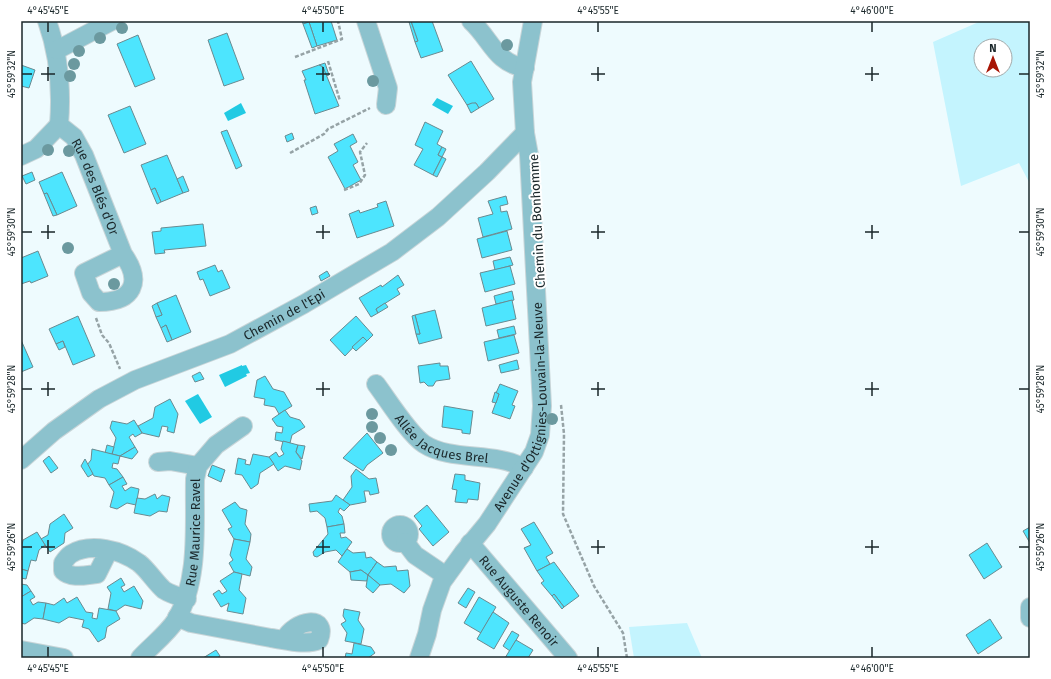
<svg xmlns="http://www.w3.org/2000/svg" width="1051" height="679" viewBox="0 0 1051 679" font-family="'Fira Sans',sans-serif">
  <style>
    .green { fill: #c4f4fe; fill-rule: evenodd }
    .water { fill: #21cae3 }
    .building { fill: #4de5fe; stroke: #6a8a90 }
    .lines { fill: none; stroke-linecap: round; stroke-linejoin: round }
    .street-casing { stroke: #c8d5d8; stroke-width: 20 }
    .path { stroke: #96a3a6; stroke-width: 2.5; stroke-dasharray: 4 2; stroke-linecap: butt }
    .street { stroke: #8cc2cd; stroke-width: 18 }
    .tree { fill: #6b999f }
    .ticks { fill: none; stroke: #1a272a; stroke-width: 1.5 }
    .labels { text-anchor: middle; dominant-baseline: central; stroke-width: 4; stroke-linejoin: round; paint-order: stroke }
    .street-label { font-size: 13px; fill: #1a272a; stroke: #fff }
    .neatline { fill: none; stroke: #1a272a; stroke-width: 1.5 }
    .ticks-label { font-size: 10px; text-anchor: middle; fill: #1a272a }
  </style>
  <rect width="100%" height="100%" fill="#eefbfe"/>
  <g class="green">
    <path d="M981 21H1030V184L1019 163 961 186 933 42ZM981 46H1005V70H981Z"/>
    <path d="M687 623 702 658H634L629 627Z"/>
  </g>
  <g class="water">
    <path d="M437 98 453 106 448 114 432 105Z"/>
    <path d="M241 103 246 113 228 121 224 113Z"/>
    <path d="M242 365V366L246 365 250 373 246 374 247 376 225 387 219 375Z"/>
    <path d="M198 394 212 417 200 424 185 401Z"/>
  </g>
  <g class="building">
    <path d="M302 21H331L337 40 317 46 309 22 303 24Z"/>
    <path d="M411 21 418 41 415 42 409 22Z"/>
    <path d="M411 21H432L443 51 421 58 415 42 418 41Z"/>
    <path d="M309 22 317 46 312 48 303 24Z"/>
    <path d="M227 33 244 79 224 86 208 40Z"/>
    <path d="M138 35 155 79 135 87 117 44Z"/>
    <path d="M471 61 494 99 479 108 476 103 467 105 448 75Z"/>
    <path d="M325 63 329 75 326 76 323 67 319 65Z"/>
    <path d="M21 65 35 70 29 88 21 86Z"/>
    <path d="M319 65 323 67 339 106 315 114 304 80H306L302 71Z"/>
    <path d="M472 103H476L479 108 471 113 467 105Z"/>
    <path d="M130 106 146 144 124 153 108 115Z"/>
    <path d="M425 122 443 131 437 144 442 147 438 155 442 157 433 175 414 165 423 149 415 145Z"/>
    <path d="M227 130 242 166 236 169 221 132Z"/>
    <path d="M292 133 294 139 287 142 285 136Z"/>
    <path d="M353 134 357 142 350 146 358 162 353 165 361 180 345 189 328 157 338 151 334 144Z"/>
    <path d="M442 147 446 149 442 157 438 155Z"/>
    <path d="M167 155 183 193 161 202 155 188 151 190 141 165Z"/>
    <path d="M442 157 446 159 437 177 433 175Z"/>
    <path d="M32 172 35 180 26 184 22 176Z"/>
    <path d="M62 172 77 206 57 215 47 193 44 194 39 182Z"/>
    <path d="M183 176 189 191 183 193 177 179Z"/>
    <path d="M155 188 161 202 157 204 151 190Z"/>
    <path d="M47 193 57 215 53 216 44 194Z"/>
    <path d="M506 196 508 204 500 206 501 212 507 211 512 229 483 237 478 218 493 214 488 201Z"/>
    <path d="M386 201 394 226 357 238 349 214 359 210 360 213 378 207 377 204Z"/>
    <path d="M316 206 318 213 312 215 310 208Z"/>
    <path d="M203 224 206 246 164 250 165 253 155 254 152 232 161 231V228Z"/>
    <path d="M507 231 512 250 482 258 477 239Z"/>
    <path d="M38 251 48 276 31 283 30 281 21 284V258Z"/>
    <path d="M510 257 513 265 495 270 493 261Z"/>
    <path d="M215 265 218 272 222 270 230 288 210 296 203 279 200 280 197 272Z"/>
    <path d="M510 266 515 284 485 292 480 273Z"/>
    <path d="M327 271 330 276 321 281 319 276Z"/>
    <path d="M398 275 404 285 397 289 400 294 376 309 378 313 371 317 359 298 381 285 382 287Z"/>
    <path d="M512 291 514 300 496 304 494 296Z"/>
    <path d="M176 295 191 332 172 340 166 325 161 328 156 317 162 315 157 303Z"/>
    <path d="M512 300 516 319 486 326 482 308Z"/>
    <path d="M157 303 162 315 156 317 152 306Z"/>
    <path d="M385 303 388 307 378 313 376 309Z"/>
    <path d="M435 310 442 338 419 344 416 334H420L415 315Z"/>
    <path d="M415 315 420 334H416L412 316Z"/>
    <path d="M78 316 95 356 73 365 63 341 56 344 49 329Z"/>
    <path d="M356 316 373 335 367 341 363 337 345 356 330 340Z"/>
    <path d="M166 325 172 340 167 342 161 328Z"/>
    <path d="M514 326 516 334 499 338 497 330Z"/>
    <path d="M514 335 519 353 488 361 484 342Z"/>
    <path d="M363 337 367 341 356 351 352 347Z"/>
    <path d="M21 340 33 367 21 372Z"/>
    <path d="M63 341 65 347 59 350 56 344Z"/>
    <path d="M517 360 519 369 501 373 499 365Z"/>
    <path d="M440 363V366H448L450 379 436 381 433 386H428L424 382 420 383 418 366Z"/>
    <path d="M200 372 204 379 195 382 192 376Z"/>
    <path d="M265 376 273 389 284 392 292 406 279 414 275 407 264 405 265 399 254 397 257 380Z"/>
    <path d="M500 384 518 391 512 405 515 406 510 419 492 413 499 394 496 393Z"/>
    <path d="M495 392 499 394 496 403 492 402Z"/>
    <path d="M170 399 178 414 174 433 167 431 168 427 162 426 159 437 142 433 138 426 153 418 155 407Z"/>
    <path d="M444 406 473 411 470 434 462 433V430L442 427Z"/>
    <path d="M285 410 290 417 300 420 305 427 292 435 290 443 275 440 276 432 282 433 283 427 277 426 272 419Z"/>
    <path d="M134 420 142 433 135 437 133 434 129 437 135 447 120 456 112 454 116 438 110 428 112 421 127 424Z"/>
    <path d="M367 433 383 453 367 465 363 471 343 458Z"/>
    <path d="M283 441 298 445 296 452 302 461 300 470 285 466 278 471 269 457 276 452 279 457 284 454 281 449Z"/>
    <path d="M107 445 114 447 112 454 105 453Z"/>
    <path d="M298 445 305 446 302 459 296 452Z"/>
    <path d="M135 447 138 452 132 459 120 456Z"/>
    <path d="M92 449 120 456 118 464 113 463 112 468 117 469 123 477 109 485 105 478 94 476 87 465 91 460Z"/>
    <path d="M253 454 269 457 274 464 260 473 258 484 251 489 242 475 235 474 238 458 246 460 245 464 250 465Z"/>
    <path d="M49 456 58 468 51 473 43 461Z"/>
    <path d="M85 459 93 474 88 477 81 466Z"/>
    <path d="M212 465 225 470 221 482 208 476Z"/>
    <path d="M356 469 369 479 376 478 379 493 370 495 369 491H364L366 502 350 505 343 500 352 487 351 476Z"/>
    <path d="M455 474 465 475V480L480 483 478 500 468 499 467 503 455 502 457 490 452 489Z"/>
    <path d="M123 477 127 484 122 486 125 491 131 487 139 489 136 505 127 503 117 509 110 507 114 492 109 485Z"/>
    <path d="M155 494 157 499 162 495 170 497 167 512 159 511 150 516 134 513 137 498 145 499Z"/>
    <path d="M336 495 350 505 344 511 340 508 338 512 342 516 344 524 327 527 325 518 317 511 310 512 309 504 332 501Z"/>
    <path d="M235 502 240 508 247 510 245 524 251 534 250 542 234 539 228 529 232 527 222 510Z"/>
    <path d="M427 505 449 532 433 546 419 529 422 526 414 516Z"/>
    <path d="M64 514 73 528 65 533 64 543 50 552 41 539 48 535 50 524Z"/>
    <path d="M534 522 553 553 546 557 550 564 537 571 524 548 531 545 521 529Z"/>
    <path d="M344 524 345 533H340L341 538 346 537 352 542 342 556 336 550 325 552 317 557 314 556 313 552 328 534 327 527Z"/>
    <path d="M1030 527V543L1023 531Z"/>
    <path d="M37 532 45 545 39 550 36 561 31 560 28 571 21 569V551L23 540Z"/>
    <path d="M234 539 250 542 246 559 252 567 250 576 234 572 229 563 233 560 230 555Z"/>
    <path d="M987 543 1002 567 984 579 969 555Z"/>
    <path d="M347 549 353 553 365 552 366 558 371 557 377 562 368 575 361 570 350 572 338 562Z"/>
    <path d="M377 562 384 567 396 566 397 571 408 570 410 586 404 593 391 584 380 585 368 575Z"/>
    <path d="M554 562 579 596 564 607 554 594 552 596 541 583 544 581 537 571Z"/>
    <path d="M21 569 28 571 26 579 21 578Z"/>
    <path d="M361 570 368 575 367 581 351 580 350 572Z"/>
    <path d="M234 572 242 574 239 590 246 598 243 614 227 611 229 603 221 607 213 594 219 590 222 594 227 591 220 581Z"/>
    <path d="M368 575 380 585 373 593 366 587Z"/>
    <path d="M121 578 125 585 121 587 124 592 134 586 143 601 141 609 125 605 116 611 108 609 111 593 107 587Z"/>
    <path d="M21 584 27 585 31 591 21 597Z"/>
    <path d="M468 588 475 592 466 608 458 603Z"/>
    <path d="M31 591 35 597 30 600 33 605 38 602 46 603 43 619 34 618 25 624 21 623V597Z"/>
    <path d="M554 594 564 607 562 609 552 596Z"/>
    <path d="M77 597 86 612 93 613 92 618 97 619 99 608 116 611 120 619 107 627 105 638 98 642 89 629 82 627 84 620 69 617 59 623 43 619 46 603 54 605 64 598 67 603Z"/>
    <path d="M479 597 496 607 481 633 464 623Z"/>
    <path d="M344 609 360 612 358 620 364 629 361 644 345 641 347 633 341 624 346 621 343 616Z"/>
    <path d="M493 612 509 623 494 649 477 639Z"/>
    <path d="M990 619 1002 638 978 654 966 635Z"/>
    <path d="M512 631 519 635 510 651 503 646Z"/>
    <path d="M516 640 533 650 528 658H505Z"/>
    <path d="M354 643 371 647 375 653 368 658H345L346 653 352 654Z"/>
    <path d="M216 650 220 656 217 658H203Z"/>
  </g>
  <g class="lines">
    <g class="street-casing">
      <g id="street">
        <path id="s1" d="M47 21C59 55 62 89 59 125L74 137 84 155 123 254C143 282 133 302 99 302L91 293 84 273 123 254"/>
        <path d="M366 21 388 88 386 105"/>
        <path d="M471 21C491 39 495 63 525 68"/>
        <path d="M57 50 112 21"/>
        <path d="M21 156 36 149 59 125"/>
        <path id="s2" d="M376 384C388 400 409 434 424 444 452 462 494 451 524 468"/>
        <path id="s3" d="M21 460 54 431 99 399 135 380 230 344 304 304 392 252 438 217 487 172 525 133"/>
        <path d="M158 462 170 461 198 466"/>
        <circle cx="400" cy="534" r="9"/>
        <path d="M405 542 415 555 446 576"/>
        <path id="s4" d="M470 543 568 658"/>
        <path d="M109 550 97 574C86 575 71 579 63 571V563C65 560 68 556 71 554 91 542 121 550 139 563 148 570 155 582 164 590 170 594 180 597 187 599"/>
        <path d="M1030 607V618"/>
        <path d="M177 617 191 623 271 638C286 640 305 646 319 640 329 614 295 619 284 640"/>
        <path d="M21 650 64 658"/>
        <path id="s5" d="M140 658C151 646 167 634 176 620 200 579 194 525 195 479L198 466 216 445 243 426"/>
        <path id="s6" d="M419 658 427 634 432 610 442 582 463 553 487 524 534 452 540 435 542 406 529 155 525 133 522 82 533 21"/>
      </g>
    </g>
    <g class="path">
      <path d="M295 57 342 39 338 21"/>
      <path d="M328 61 340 101"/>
      <path d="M290 153 324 134 328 129 370 108"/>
      <path d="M344 190 359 184 365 175 360 152 367 143"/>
      <path d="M96 318 102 335 109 343 120 369"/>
      <path d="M561 405 564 434 563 514 594 586 623 633 627 658"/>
    </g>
    <use href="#street" class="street"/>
  </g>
  <g class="tree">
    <circle cx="122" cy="28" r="6"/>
    <circle cx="100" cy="38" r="6"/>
    <circle cx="507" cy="45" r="6"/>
    <circle cx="79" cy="51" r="6"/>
    <circle cx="74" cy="64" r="6"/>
    <circle cx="70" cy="76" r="6"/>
    <circle cx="373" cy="81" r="6"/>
    <circle cx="48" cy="150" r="6"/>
    <circle cx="69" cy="151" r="6"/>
    <circle cx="68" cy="248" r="6"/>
    <circle cx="114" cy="284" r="6"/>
    <circle cx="372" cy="414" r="6"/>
    <circle cx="552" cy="419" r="6"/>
    <circle cx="372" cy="427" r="6"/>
    <circle cx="380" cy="438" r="6"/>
    <circle cx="391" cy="450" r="6"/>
  </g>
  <path class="ticks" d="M48 22V32M323 22V32M598 22V32M872 22V32M48 67V81M323 67V81M598 67V81M872 67V81M22 74H32M41 74H55M316 74H330M591 74H605M865 74H879M1019 74H1029M48 225V239M323 225V239M598 225V239M872 225V239M22 232H32M41 232H55M316 232H330M591 232H605M865 232H879M1019 232H1029M48 382V396M323 382V396M598 382V396M872 382V396M22 389H32M41 389H55M316 389H330M591 389H605M865 389H879M1019 389H1029M48 540V554M323 540V554M598 540V554M872 540V554M22 547H32M41 547H55M316 547H330M591 547H605M865 547H879M1019 547H1029M48 647V657M323 647V657M598 647V657M872 647V657"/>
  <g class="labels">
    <g class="street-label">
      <text stroke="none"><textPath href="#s1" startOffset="179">Rue des Blés d'Or</textPath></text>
      <text transform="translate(537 221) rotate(-93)">Chemin du Bonhomme</text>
      <text stroke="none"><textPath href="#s3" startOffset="303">Chemin de l'Epi</textPath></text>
      <text stroke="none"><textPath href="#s6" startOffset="280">Avenue d'Ottignies-Louvain-la-Neuve</textPath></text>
      <text stroke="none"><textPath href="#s2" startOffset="91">Allée Jacques Brel</textPath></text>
      <text stroke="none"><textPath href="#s5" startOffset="143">Rue Maurice Ravel</textPath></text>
      <text stroke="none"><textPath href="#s4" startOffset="76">Rue Auguste Renoir</textPath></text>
    </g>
  </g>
  <rect width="1051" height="679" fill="none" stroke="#ffffff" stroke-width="44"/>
  <g transform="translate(993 58)"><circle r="19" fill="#ffffff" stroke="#a3a9aa"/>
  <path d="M0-3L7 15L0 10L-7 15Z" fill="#a71505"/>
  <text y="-6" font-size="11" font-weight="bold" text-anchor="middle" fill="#1a272a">N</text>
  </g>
  <rect x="22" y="22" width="1007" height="635" class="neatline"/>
  <g class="ticks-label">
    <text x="48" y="14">4°45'45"E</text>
    <text x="323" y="14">4°45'50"E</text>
    <text x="598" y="14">4°45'55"E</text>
    <text x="872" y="14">4°46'00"E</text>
    <text transform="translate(11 74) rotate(-90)" y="4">45°59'32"N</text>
    <text transform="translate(1040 74) rotate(-90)" y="4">45°59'32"N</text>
    <text transform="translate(11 232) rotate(-90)" y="4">45°59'30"N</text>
    <text transform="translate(1040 232) rotate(-90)" y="4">45°59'30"N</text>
    <text transform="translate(11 389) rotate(-90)" y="4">45°59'28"N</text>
    <text transform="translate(1040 389) rotate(-90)" y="4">45°59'28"N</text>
    <text transform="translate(11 547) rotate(-90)" y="4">45°59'26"N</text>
    <text transform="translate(1040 547) rotate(-90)" y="4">45°59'26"N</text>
    <text x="48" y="672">4°45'45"E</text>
    <text x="323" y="672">4°45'50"E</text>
    <text x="598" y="672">4°45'55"E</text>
    <text x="872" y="672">4°46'00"E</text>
  </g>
</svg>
